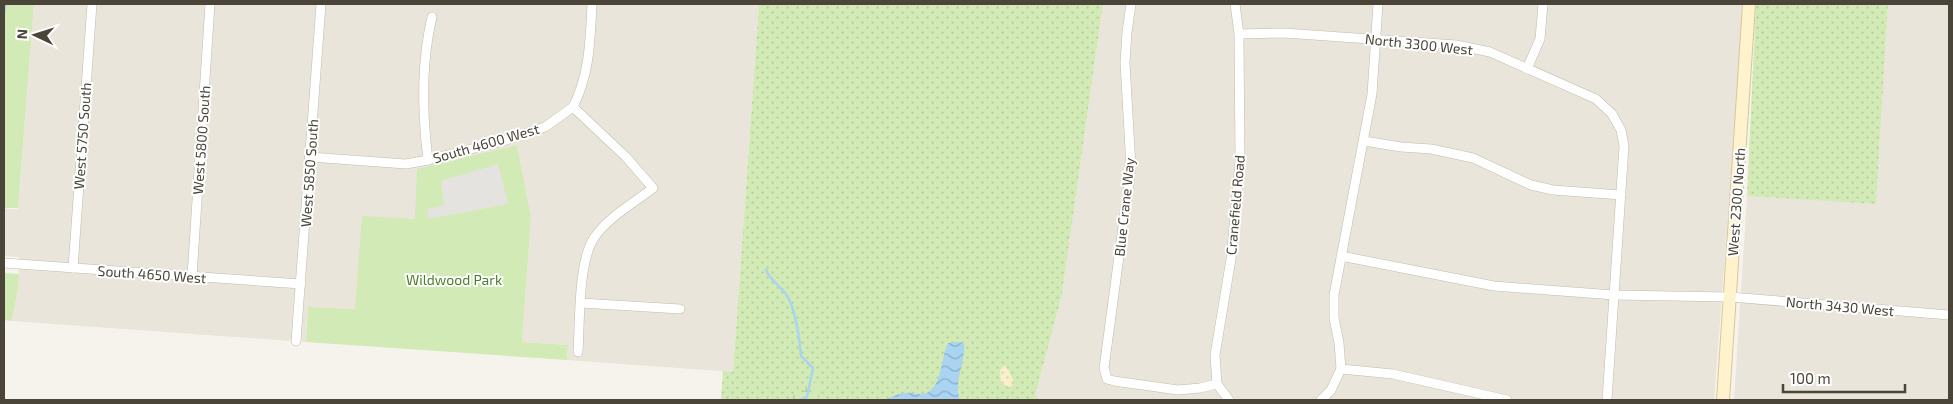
<svg xmlns="http://www.w3.org/2000/svg" width="1953" height="404" viewBox="0 0 1953 404" font-family="'Exo 2',sans-serif">
  <style>
    .residential { fill: #eae5da }
    .grass { fill: url(#grass-dots) }
    .wetland { fill: url(#wetland-marsh) }
    .sand { fill: url(#sand-dots) }
    .park { fill: #d2eab5 }
    .parking { fill: #e5e3e0 }
    .water { fill: url(#water-waves) }
    .lines { fill: none; stroke-linecap: round; stroke-linejoin: round }
    .stream { stroke: #a9d4f2; stroke-width: 2.5 }
    .street-casing { stroke: #c2bbae; stroke-width: 10 }
    .secondary-casing { stroke: #d6c79b; stroke-width: 14 }
    .street { stroke: #fff; stroke-width: 9 }
    .secondary { stroke: #fff3cd; stroke-width: 12 }
    .labels { text-anchor: middle; dominant-baseline: central; stroke-width: 4; stroke-linejoin: round; paint-order: stroke }
    .street-label { font-size: 14px; fill: #4b4439; stroke: #fff }
    .park-label { font-size: 14px; fill: #4a7f2a; stroke: #fff }
  </style>
  <defs>
    <pattern id="grass-dots" width="8" height="8" patternUnits="userSpaceOnUse" patternTransform="scale(1.25)"><rect width="8" height="8" fill="#d2eab5"/><path d="M2 2h.1M6 6h.1" fill="none" stroke="#b6ca9c" stroke-width="1.8" stroke-linecap="round"/></pattern>
    <pattern id="wetland-marsh" width="20" height="14" patternUnits="userSpaceOnUse" patternTransform="scale(1.25)"><rect width="20" height="14" fill="#d2eab5"/><path d="M1 5h8M5 5V1M11 12h8M15 12V8" fill="none" stroke="#b6ca9c"/></pattern>
    <pattern id="sand-dots" width="8" height="8" patternUnits="userSpaceOnUse" patternTransform="scale(1.25)"><rect width="8" height="8" fill="#f9efc9"/><path d="M2 2h.1M6 6h.1" fill="none" stroke="#d7cead" stroke-width="1.8" stroke-linecap="round"/></pattern>
    <pattern id="water-waves" width="16" height="10" patternUnits="userSpaceOnUse" patternTransform="scale(1.25)"><rect width="16" height="10" fill="#a9d4f2"/><path d="M0 5q4-4 8 0t8 0" fill="none" stroke="#8caec5"/></pattern>
  </defs>
  <rect width="100%" height="100%" fill="#f6f3ec"/>
  <g class="residential">
    <path d="M34 4H759L733 372 567 360 568 345 522 342 531 217 517 145 415 219 355 309 308 307 306 342 12 321 18 288 19 257 4 256V209H18Z"/>
    <path d="M1103 4H1744L1714 400H1039L1035 396 1062 294Z"/>
    <path d="M1888 4H1949V400H1734L1747 196 1876 203Z"/>
  </g>
  <g class="grass">
    <path d="M759 4H1103L1062 294 1035 396 1039 400H721L723 371 733 372Z"/>
    <path d="M1756 4H1888L1876 204 1747 196Z"/>
  </g>
  <path class="wetland" d="M811 379 821 387 818 400H789L792 396Z"/>
  <path class="sand" d="M1004 366 1007 367 1013 380V385L1009 387 1001 383 1000 370Z"/>
  <g class="park">
    <path d="M4 4H34L18 208H4Z"/>
    <path d="M517 145 531 217 522 342 568 345 567 360 306 342 308 307 355 309 362 216 415 219 417 169Z"/>
    <path d="M4 273 19 274 18 288 12 321 4 320Z"/>
  </g>
  <path class="parking" d="M498 164 508 204 429 219 427 209 444 205 441 181Z"/>
  <path class="water" d="M958 342 964 343C966 363 953 381 960 400H884C892 397 902 392 911 393 915 393 918 395 923 394 943 390 940 358 948 343Z"/>
  <g class="lines">
    <g class="stream">
      <path d="M4 13 6 4"/>
      <path d="M766 270C770 280 780 286 786 294 795 306 800 341 801 356L813 368 807 397 800 400"/>
    </g>
    <g class="street-casing">
      <g id="street">
        <path d="M1131 4 1127 32 1125 63 1131 167 1104 368 1107 379 1114 381 1178 390 1200 388 1217 384"/>
        <path d="M1239 34 1284 33 1456 45 1490 52 1596 99 1612 114 1621 130 1624 146 1607 400"/>
        <path d="M1527 69 1540 39 1543 4"/>
        <path d="M573 107C590 73 590 41 592 4"/>
        <path d="M1364 141 1401 147 1431 149 1473 158 1531 185 1553 190 1621 195"/>
        <path d="M310 157 406 164 428 160 503 141 545 127 573 107 626 157 653 188C634 203 608 217 594 238 578 262 580 322 578 352"/>
        <path d="M428 160C422 112 421 63 432 17"/>
        <path d="M1341 256 1494 286 1614 295 1730 297 1949 315"/>
        <path d="M4 263 301 284"/>
        <path d="M73 268 92 4"/>
        <path d="M192 276 210 4"/>
        <path d="M581 303 680 309"/>
        <path d="M296 341 321 4"/>
        <path d="M1341 369 1393 374 1507 400"/>
        <path d="M1229 400 1217 384 1215 355 1231 259 1240 161 1239 34 1235 4"/>
        <path d="M1321 400 1331 390 1341 369 1339 343 1334 318V295L1372 94 1378 4"/>
      </g>
    </g>
    <g class="secondary-casing">
      <path id="secondary" d="M1723 400 1749 4"/>
    </g>
    <use href="#street" class="street"/>
    <use href="#secondary" class="secondary"/>
  </g>
  <g class="labels">
    <g class="street-label">
      <text transform="translate(1419 44) rotate(6)">North 3300 West</text>
      <text transform="translate(82 136) rotate(-86)">West 5750 South</text>
      <text transform="translate(201 140) rotate(-86)">West 5800 South</text>
      <text transform="translate(486 143) rotate(-16)">South 4600 West</text>
      <text transform="translate(309 173) rotate(-86)">West 5850 South</text>
      <text transform="translate(1736 202) rotate(-86)">West 2300 North</text>
      <text transform="translate(1235 205) rotate(-85)">Cranefield Road</text>
      <text transform="translate(1124 207) rotate(-84)">Blue Crane Way</text>
      <text transform="translate(152 274) rotate(4)">South 4650 West</text>
      <text transform="translate(1840 306) rotate(5)">North 3430 West</text>
    </g>
    <g class="park-label">
      <text x="454" y="279">Wildwood Park</text>
    </g>
  </g>
  <rect width="1953" height="404" fill="none" stroke="#4b4439" stroke-width="10"/>
  <g transform="translate(35 35) rotate(274)" stroke="#ffffff" stroke-width="4" paint-order="stroke">
  <path d="M0-4L9 19L0 12L-9 19Z" fill="#4b4439"/>
  <text y="-8" font-size="14" font-weight="bold" text-anchor="middle" fill="#4b4439">N</text>
  </g>
  <path d="M1783 384v8h122v-8" fill="none" stroke="#4b4439" stroke-width="2.5"/>
  <text x="1790" y="384" font-size="15" fill="#4b4439" stroke="#ffffff" stroke-width="4" paint-order="stroke">100 m</text>
</svg>
